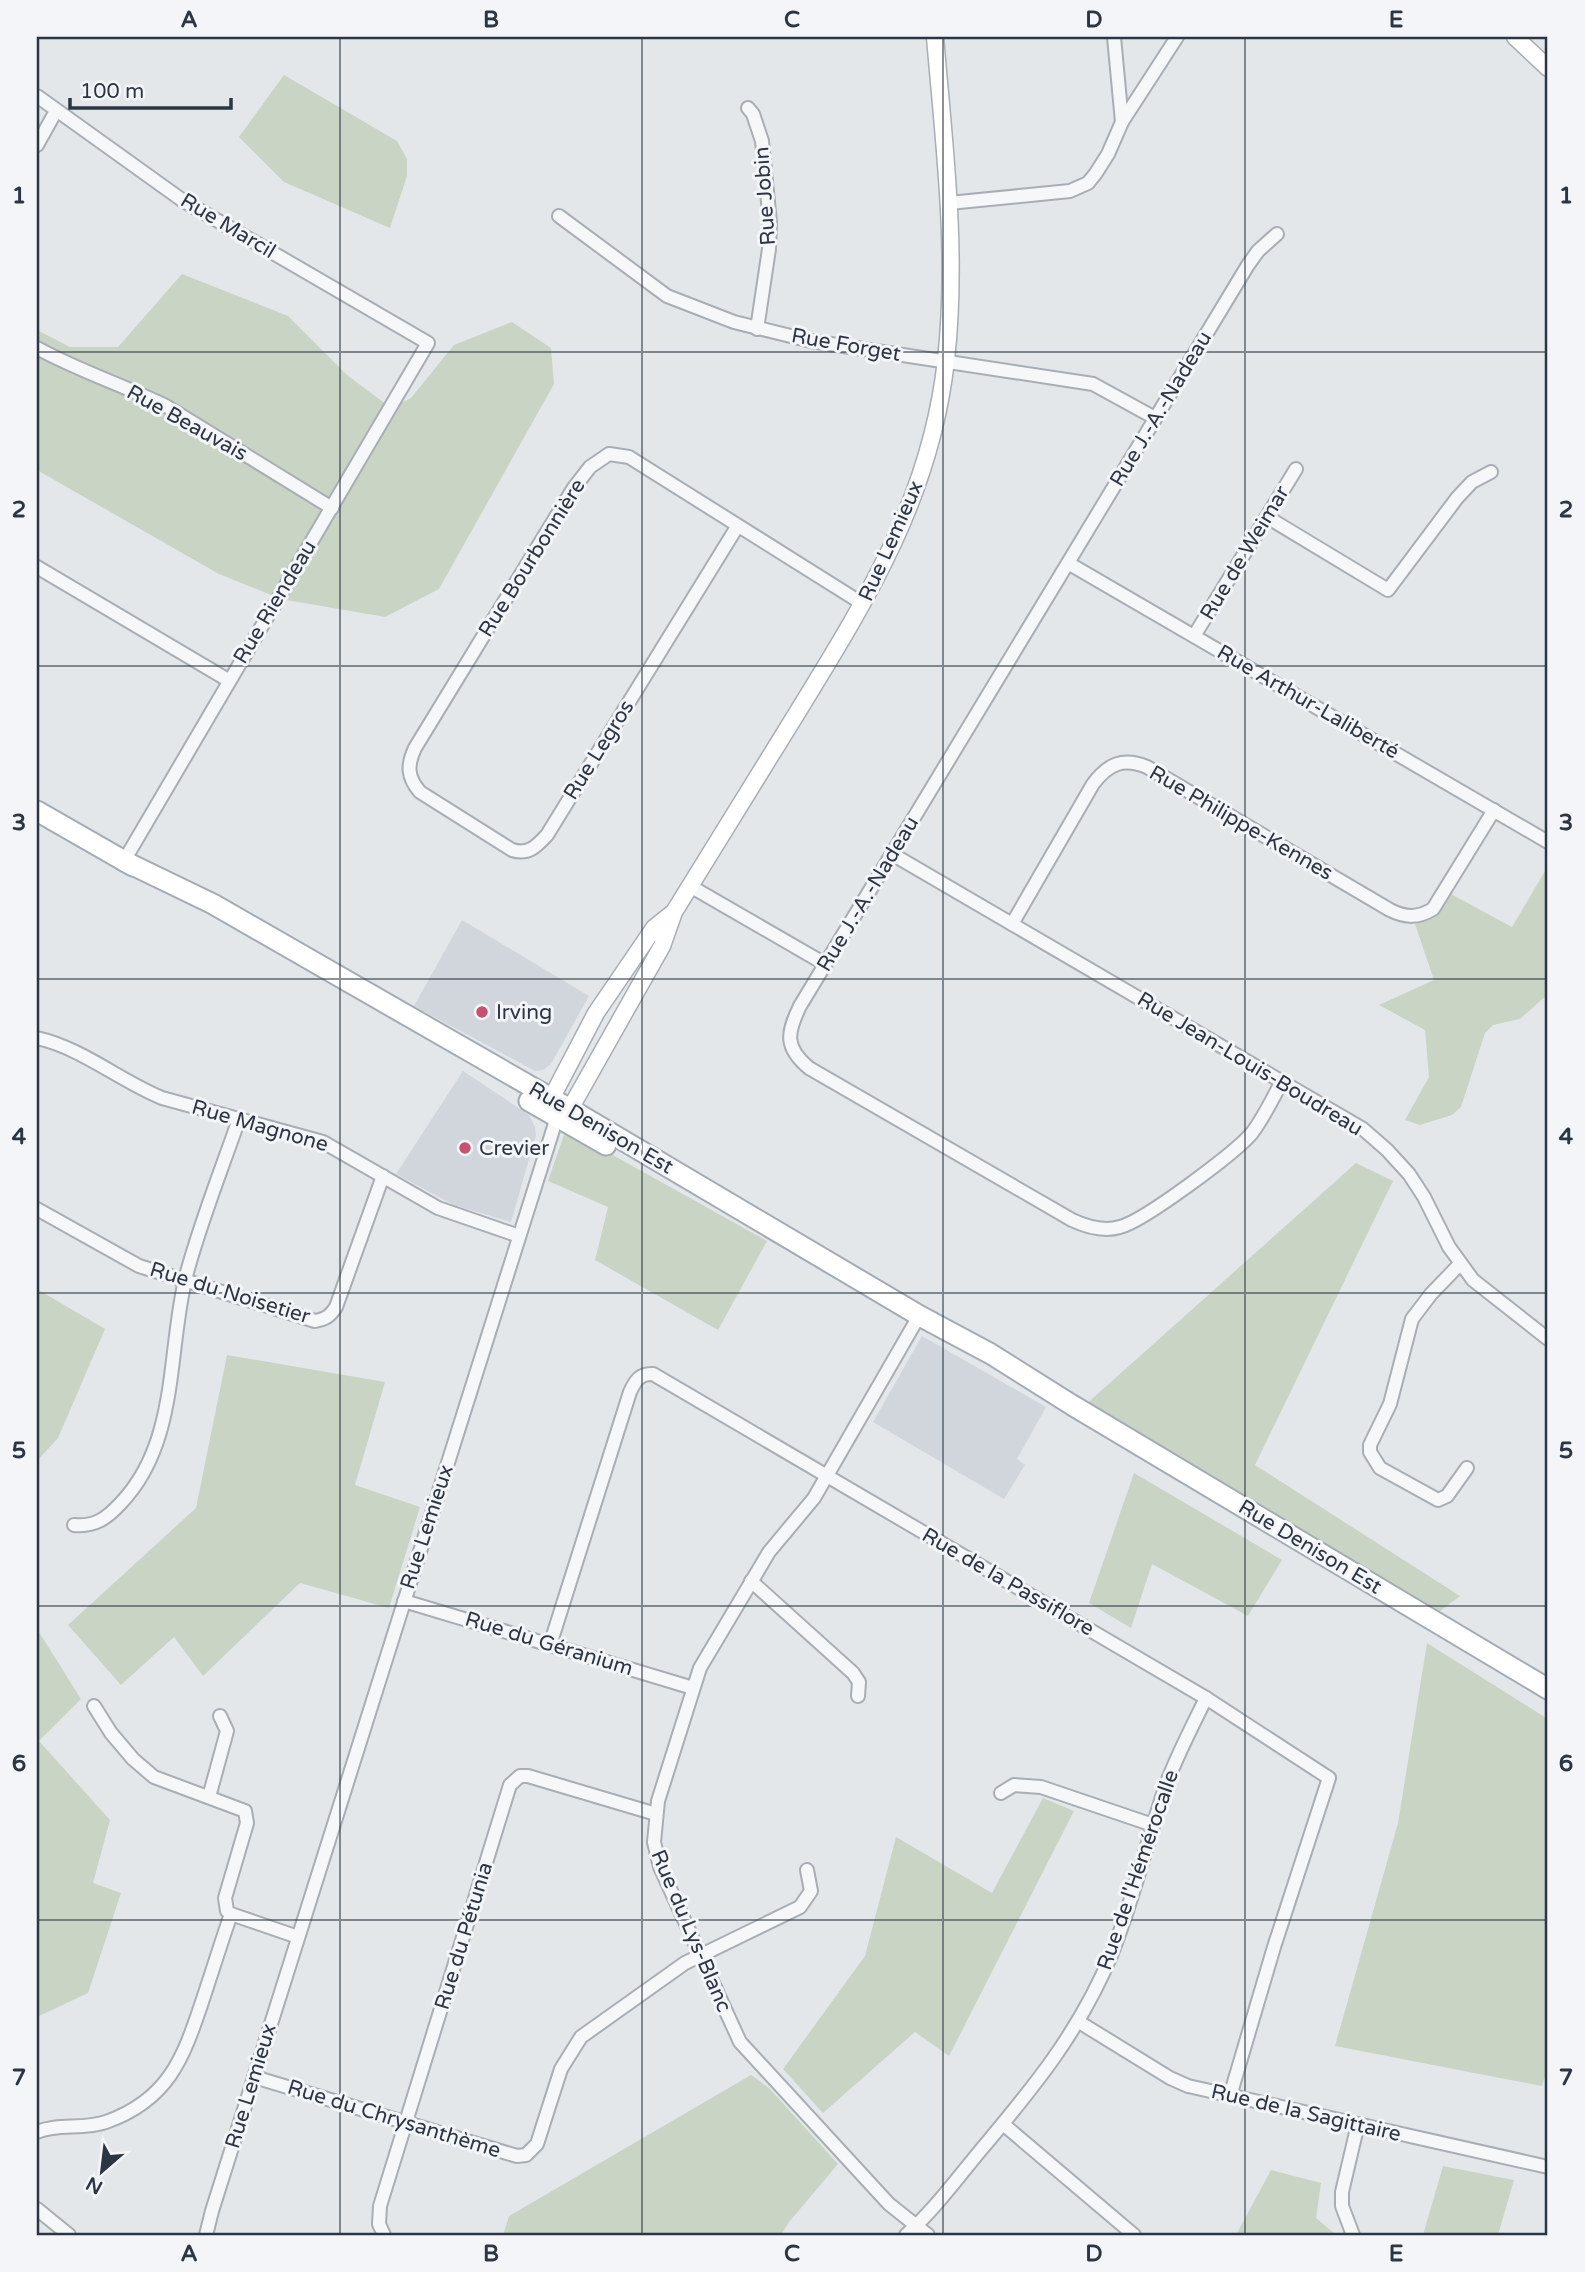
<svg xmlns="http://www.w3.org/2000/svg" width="1585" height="2272" viewBox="0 0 1585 2272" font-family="'Varela Round',sans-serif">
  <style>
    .built { fill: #d1d6dc }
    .green { fill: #cad4c5 }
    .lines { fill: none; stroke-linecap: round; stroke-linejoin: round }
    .street-casing { stroke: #a8aeb4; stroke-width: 16 }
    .secondary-casing { stroke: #a8aeb4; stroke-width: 19 }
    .primary-casing { stroke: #a3acb5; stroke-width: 23 }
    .street { stroke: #f6f7f9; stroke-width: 12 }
    .secondary { stroke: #fff; stroke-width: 16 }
    .primary { stroke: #fff; stroke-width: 19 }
    .grid { fill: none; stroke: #2c3642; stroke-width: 2; stroke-opacity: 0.55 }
    .poi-dot { fill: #c65270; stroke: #f3f5f8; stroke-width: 2.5 }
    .labels { text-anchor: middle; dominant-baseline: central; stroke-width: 6; stroke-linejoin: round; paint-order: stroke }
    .street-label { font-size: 21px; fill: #2c3642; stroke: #f3f5f8 }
    .poi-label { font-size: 21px; fill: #2c3642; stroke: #f3f5f8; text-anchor: start }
    .neatline { fill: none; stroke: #2c3642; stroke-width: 2.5 }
    .grid-label { font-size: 23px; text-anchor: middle; font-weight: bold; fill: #2c3642 }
  </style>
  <rect width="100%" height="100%" fill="#e3e7ea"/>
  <g class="built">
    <path d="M462 920 589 996 551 1064 543 1070 535 1071 414 1006Z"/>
    <path d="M463 1071 529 1115 535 1127 536 1135 511 1222 454 1205 396 1174Z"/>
    <path d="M922 1336 1046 1407 1017 1459 1025 1465 1004 1499 873 1422Z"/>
  </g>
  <g class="green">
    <path d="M284 75 397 141 407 159V176L390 228 284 182 239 137Z"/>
    <path d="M182 274 288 316 347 375 391 408 411 398 454 345 512 322 551 348 554 384 439 589 385 617 281 599 219 574 37 470V330L70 347H118Z"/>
    <path d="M1548 866V994L1520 1019 1493 1025 1485 1033 1461 1107 1452 1115 1420 1125 1405 1120 1429 1077 1425 1030 1379 1005 1434 980 1415 924 1433 917 1451 894 1512 927Z"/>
    <path d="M566 1129 767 1241 718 1330 595 1260 608 1207 548 1181Z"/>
    <path d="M1356 1163 1393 1181 1255 1465 1460 1596 1440 1611 991 1354 1084 1406Z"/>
    <path d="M37 1289 105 1329 58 1438 37 1461Z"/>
    <path d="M227 1355 385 1382 355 1485 420 1507 389 1608 300 1583 203 1676 174 1637 121 1685 68 1625 196 1508Z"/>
    <path d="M1134 1473 1282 1560 1248 1616 1152 1564 1131 1628 1089 1603Z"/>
    <path d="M37 1629 81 1699 39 1741 110 1820 93 1883 121 1893 88 1993 37 2017Z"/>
    <path d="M1427 1643 1548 1719V2066L1542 2086 1335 2046 1398 1823Z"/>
    <path d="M1043 1798 1074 1811 949 2056 915 2032 823 2113 783 2069 865 1956 896 1837 992 1893Z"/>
    <path d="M751 2075 769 2088 838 2164 789 2222 781 2235H503L509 2216Z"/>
    <path d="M1443 2166 1514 2180 1498 2235H1423Z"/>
    <path d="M1271 2170 1321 2183 1316 2218 1336 2235H1236Z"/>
  </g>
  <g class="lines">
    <g class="street-casing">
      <g id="street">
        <path d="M1114 37 1122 122"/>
        <path d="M37 96 182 200 428 343 124 861"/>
        <path d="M748 108 753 114 762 141 770 222 769 249 757 329"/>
        <path d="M37 145 56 111"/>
        <path d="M949 203 1070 191 1088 183 1096 173 1108 154 1122 122 1177 37"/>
        <path d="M559 216 667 296 734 322 811 341 1093 384 1155 418"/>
        <path d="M1277 234 1258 251 1248 265 800 1006C787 1033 784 1047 809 1068L1072 1220C1087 1227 1103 1232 1120 1227 1144 1221 1235 1153 1252 1133 1264 1117 1273 1098 1282 1081"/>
        <path d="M37 348C79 371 123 385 166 406L332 508"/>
        <path d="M1267 517 1388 590 1457 498 1472 482 1491 472"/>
        <path d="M737 527 547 835C536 847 528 855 512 850L420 792C407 777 407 765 415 748L573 489 590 467 609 454 629 457 863 604"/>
        <path d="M1068 563 1548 842"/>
        <path d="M37 567 228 680"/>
        <path d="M1194 636 1296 469"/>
        <path d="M892 854 1363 1129 1387 1150 1409 1174 1424 1197 1449 1247 1473 1280 1548 1339"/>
        <path d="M690 886 825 964"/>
        <path d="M1012 924 1093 784C1108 764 1123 757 1147 767L1390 910C1406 918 1418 918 1433 909L1494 810"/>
        <path d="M37 1038C82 1048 120 1081 162 1098L323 1142 438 1208 519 1236"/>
        <path d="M37 1209 139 1266 315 1321C326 1319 330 1316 336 1307L383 1176"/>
        <path d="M1460 1264 1431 1294 1412 1319 1390 1404 1370 1445V1452L1380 1468 1438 1500 1447 1496 1467 1468"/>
        <path d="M915 1323 814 1498 769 1552 700 1668 658 1801 654 1842 660 1867 740 2042 889 2204 928 2235"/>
        <path d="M74 1525C95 1527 107 1518 120 1504 179 1443 167 1353 186 1276 200 1223 221 1171 239 1119"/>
        <path d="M751 1581 853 1673 859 1682 858 1696"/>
        <path d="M404 1601 693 1688"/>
        <path d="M550 1645 630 1392C635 1381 640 1373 653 1374L1206 1698 1329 1778 1274 1947 1230 2096"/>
        <path d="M94 1706 111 1733 133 1759 154 1777 245 1811 247 1823 225 1898 227 1911 231 1914 298 1937"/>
        <path d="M1001 1793 1014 1785 1041 1787 1153 1825"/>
        <path d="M209 1797 227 1731 220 1716"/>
        <path d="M1079 2022 1170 2078 1188 2086 1548 2167"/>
        <path d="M254 2077 517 2156 526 2155 537 2144 561 2069 581 2037 685 1963 800 1907 811 1891 807 1870"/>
        <path d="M1003 2124 1134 2235"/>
        <path d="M37 2132C58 2123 83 2130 106 2122 168 2100 183 2059 202 2002 212 1972 221 1943 231 1914"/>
        <path d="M37 2209 69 2235"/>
        <path d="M206 2235 212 2211 557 1117"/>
        <path d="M384 2235 379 2224 380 2206 510 1785 520 1776H528L656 1814"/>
        <path d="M906 2235C934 2210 956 2180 980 2151 1034 2087 1080 2031 1112 1953 1134 1898 1147 1841 1166 1785 1177 1755 1192 1727 1206 1698"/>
        <path d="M1353 2235 1342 2206V2192L1358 2124"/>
      </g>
    </g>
    <g class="secondary-casing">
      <g id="secondary">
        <path d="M1515 37 1548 68"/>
        <path d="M674 912 654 928 596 1013 551 1099 557 1117 570 1109 662 946 674 912C715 846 756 779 797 713 867 599 931 497 946 360 958 252 944 144 935 37"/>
      </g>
    </g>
    <g class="primary-casing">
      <g id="primary">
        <path d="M37 811 133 866"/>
        <path d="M124 861 213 904 570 1109 920 1316 991 1354 1072 1405 1548 1689"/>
        <path d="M529 1101 606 1145"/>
      </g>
    </g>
    <use href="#street" class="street"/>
    <use href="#secondary" class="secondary"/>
    <use href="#primary" class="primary"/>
  </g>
  <path class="grid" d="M340 37V2235M642 37V2235M943 37V2235M1245 37V2235M37 352H1548M37 666H1548M37 979H1548M37 1293H1548M37 1606H1548M37 1920H1548"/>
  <g class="poi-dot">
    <circle cx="482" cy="1012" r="7"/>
    <circle cx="465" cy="1148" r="7"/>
  </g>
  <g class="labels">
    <g class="street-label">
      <text transform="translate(765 196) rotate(-94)">Rue Jobin</text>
      <text transform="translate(228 226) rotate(31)">Rue Marcil</text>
      <text transform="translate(846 345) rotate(10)">Rue Forget</text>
      <text transform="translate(1161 409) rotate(-59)">Rue J.-A.-Nadeau</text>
      <text transform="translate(187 423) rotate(29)">Rue Beauvais</text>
      <text transform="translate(891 541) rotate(-66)">Rue Lemieux</text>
      <text transform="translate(1245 553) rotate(-59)">Rue de Weimar</text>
      <text transform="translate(532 558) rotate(-58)">Rue Bourbonnière</text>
      <text transform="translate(275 602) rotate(-59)">Rue Riendeau</text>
      <text transform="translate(1308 702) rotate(30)">Rue Arthur-Laliberté</text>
      <text transform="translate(599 750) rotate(-58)">Rue Legros</text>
      <text transform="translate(1241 823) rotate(30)">Rue Philippe-Kennes</text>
      <text transform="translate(868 894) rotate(-59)">Rue J.-A.-Nadeau</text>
      <text transform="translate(1250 1064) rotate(31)">Rue Jean-Louis-Boudreau</text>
      <text transform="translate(260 1126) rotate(16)">Rue Magnone</text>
      <text transform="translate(601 1128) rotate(30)">Rue Denison Est</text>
      <text transform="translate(230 1293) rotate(17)">Rue du Noisetier</text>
      <text transform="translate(427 1527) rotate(-72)">Rue Lemieux</text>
      <text transform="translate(1310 1547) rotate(31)">Rue Denison Est</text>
      <text transform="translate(1008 1582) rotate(30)">Rue de la Passiflore</text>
      <text transform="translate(549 1644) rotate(17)">Rue du Géranium</text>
      <text transform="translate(1138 1870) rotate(-71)">Rue de l'Hémérocalle</text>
      <text transform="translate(691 1931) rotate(67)">Rue du Lys-Blanc</text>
      <text transform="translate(464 1936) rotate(-73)">Rue du Pétunia</text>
      <text transform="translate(251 2086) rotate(-73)">Rue Lemieux</text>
      <text transform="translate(1306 2113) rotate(13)">Rue de la Sagittaire</text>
      <text transform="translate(394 2119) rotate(17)">Rue du Chrysanthème</text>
    </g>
    <g class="poi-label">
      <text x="496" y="1012">Irving</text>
      <text x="479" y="1148">Crevier</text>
    </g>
  </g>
  <rect width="1585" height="2272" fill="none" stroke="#f3f5f8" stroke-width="77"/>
  <g transform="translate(102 2171) rotate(208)" stroke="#f3f5f8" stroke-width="5" paint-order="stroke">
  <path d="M0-5L12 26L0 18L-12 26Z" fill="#2c3642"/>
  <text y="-10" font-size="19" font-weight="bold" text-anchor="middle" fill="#2c3642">N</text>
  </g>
  <path d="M70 98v10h161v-10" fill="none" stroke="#2c3642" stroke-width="3.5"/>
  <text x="80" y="98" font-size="21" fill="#2c3642" stroke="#f3f5f8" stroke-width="5" paint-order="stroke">100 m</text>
  <rect x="38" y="38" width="1508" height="2196" class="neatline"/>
  <g class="grid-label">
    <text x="189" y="27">A</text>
    <text x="491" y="27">B</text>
    <text x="792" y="27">C</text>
    <text x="1094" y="27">D</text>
    <text x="1396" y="27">E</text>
    <text x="19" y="203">1</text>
    <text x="1566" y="203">1</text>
    <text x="19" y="517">2</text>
    <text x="1566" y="517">2</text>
    <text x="19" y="830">3</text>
    <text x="1566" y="830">3</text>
    <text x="19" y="1144">4</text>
    <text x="1566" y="1144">4</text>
    <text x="19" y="1458">5</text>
    <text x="1566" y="1458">5</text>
    <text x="19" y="1771">6</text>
    <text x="1566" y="1771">6</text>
    <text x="19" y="2085">7</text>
    <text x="1566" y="2085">7</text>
    <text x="189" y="2261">A</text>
    <text x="491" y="2261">B</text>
    <text x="792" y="2261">C</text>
    <text x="1094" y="2261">D</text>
    <text x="1396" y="2261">E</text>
  </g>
</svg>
